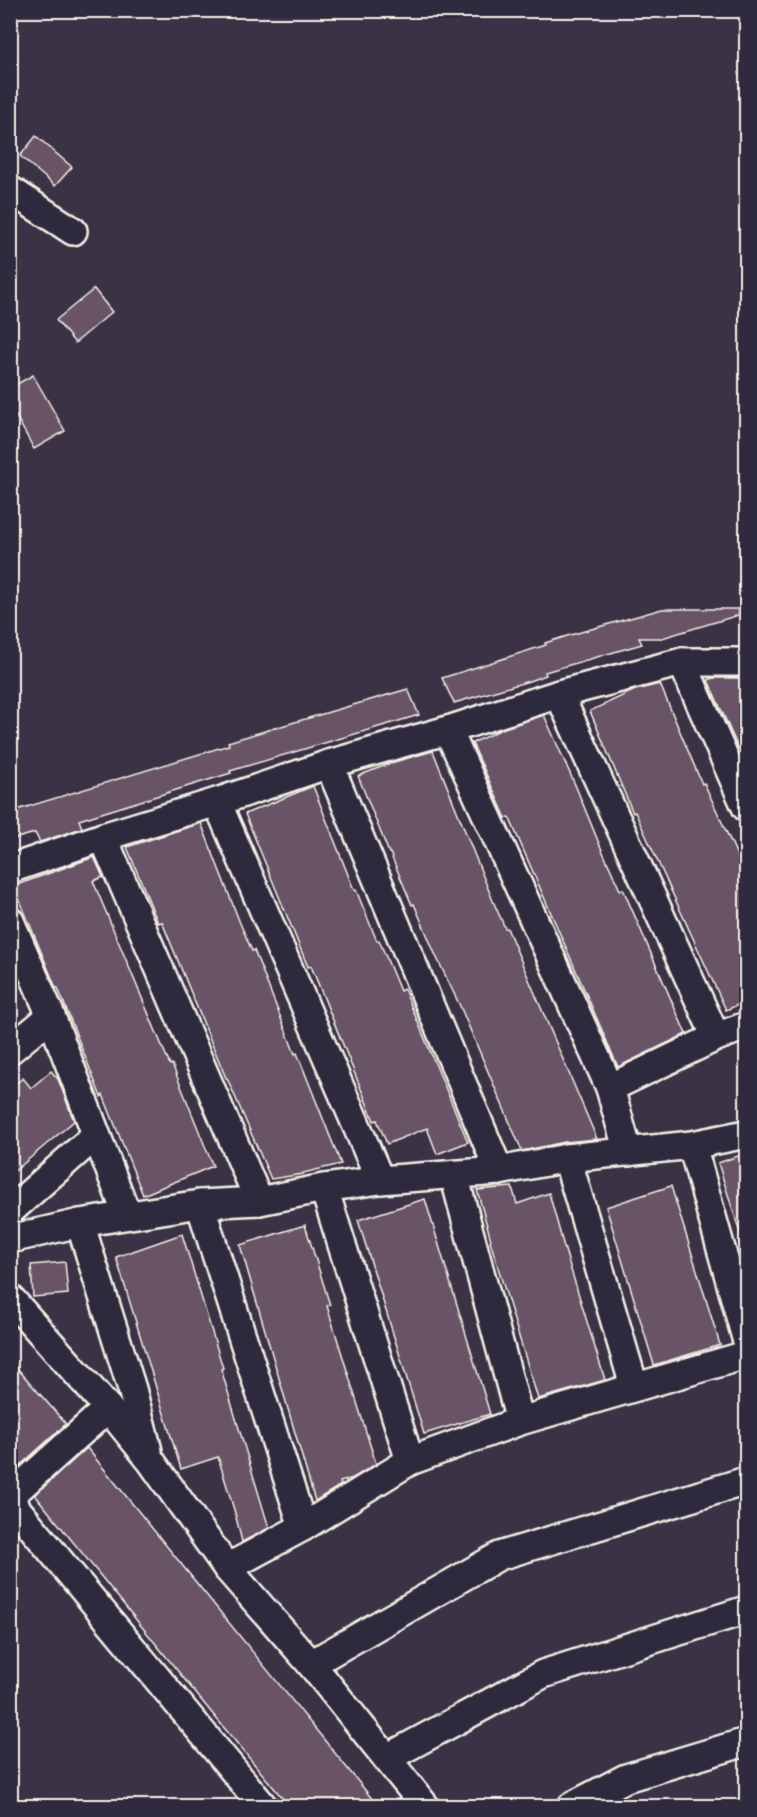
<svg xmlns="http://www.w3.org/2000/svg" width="757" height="1817" viewBox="0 0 757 1817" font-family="'Gochi Hand',sans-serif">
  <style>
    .building { fill: #695366; stroke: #f4f1e8; stroke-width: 1.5 }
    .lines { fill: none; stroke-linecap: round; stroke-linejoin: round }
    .minor-casing { stroke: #f4f1e8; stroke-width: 32 }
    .minor { stroke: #2f2a3d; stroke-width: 27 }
  </style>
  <rect width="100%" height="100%" fill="#3b3245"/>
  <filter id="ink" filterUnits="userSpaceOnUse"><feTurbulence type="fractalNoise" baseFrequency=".0167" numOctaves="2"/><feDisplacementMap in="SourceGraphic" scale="12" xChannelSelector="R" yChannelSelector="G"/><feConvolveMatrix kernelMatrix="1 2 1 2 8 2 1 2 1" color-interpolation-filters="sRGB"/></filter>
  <g filter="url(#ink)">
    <g class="building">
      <path d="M36 136 72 167 55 186 20 156Z"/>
      <path d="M94 289 112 312 75 343 56 320Z"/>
      <path d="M33 375 65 431 34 449 10 405V388Z"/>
      <path d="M662 609H739V615L662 638H639L642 644 545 672 546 675 529 681 454 703 442 678 546 645 545 643 567 636Z"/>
      <path d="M713 678H743L747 686V768L708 680Z"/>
      <path d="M660 684 702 784 704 783 747 877V1001L726 1010 635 812 633 813 590 711 635 690Z"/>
      <path d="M408 689 419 715 230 771 231 773 79 820 82 828 40 842 35 833 10 840V812L229 745 228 742 278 727Z"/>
      <path d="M544 715 576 787 598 841 620 890 623 889 686 1034 618 1067 509 817 506 818 472 743 504 728Z"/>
      <path d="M433 751 493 901 505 928H507L597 1139 565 1142 522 1151 460 1006 436 956 414 904 412 905 390 853H389L358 776 394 762Z"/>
      <path d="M313 786 354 890H356L377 941 379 940 400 991 404 989 468 1142 437 1154 427 1128 387 1144 377 1120 374 1121 311 966 308 967 245 814Z"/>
      <path d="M201 823 240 923 252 951 254 950 295 1054 297 1053 341 1164 303 1173V1174L271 1179 227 1078H226L162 922 158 923 127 847Z"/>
      <path d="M94 857 103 877 93 881 170 1065 172 1064 213 1166 143 1195 103 1095 101 1097 58 988H56L14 886Z"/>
      <path d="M51 1071 58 1079 74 1121 10 1175V1088L23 1078 31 1088Z"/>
      <path d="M747 1153V1238L742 1239 718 1163Z"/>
      <path d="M671 1186 720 1345 654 1365 606 1207Z"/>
      <path d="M512 1187 517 1204 549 1193 564 1247 605 1380 538 1399 490 1241 491 1240 477 1190Z"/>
      <path d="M425 1199 490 1414 424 1434 358 1220Z"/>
      <path d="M305 1225 330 1305 327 1306 376 1464 353 1478 340 1482 341 1485 315 1501 240 1245Z"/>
      <path d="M182 1234 223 1368 221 1369 269 1528 242 1542 235 1513 218 1457 181 1469 116 1257Z"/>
      <path d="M65 1262 68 1294 33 1297 31 1265Z"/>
      <path d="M10 1360 66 1424 15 1470 10 1464Z"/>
      <path d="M87 1448 195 1581 378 1806H289L211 1712 35 1495Z"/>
    </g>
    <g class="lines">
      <g class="minor-casing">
        <g id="minor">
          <path d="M10 190 73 231"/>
          <path d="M682 662 746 807"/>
          <path d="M559 694 716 1037 610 1088"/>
          <path d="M448 730 610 1088 628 1152"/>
          <path d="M329 764 499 1171"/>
          <path d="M217 802 380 1180"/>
          <path d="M103 837 259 1201"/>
          <path d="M10 869 103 837 217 802 329 764 448 730 559 694 682 662H746"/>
          <path d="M10 921 51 1016 127 1215"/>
          <path d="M716 1037 746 1026"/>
          <path d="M10 1050 51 1016"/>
          <path d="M692 1145 746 1338"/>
          <path d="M567 1158 634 1386"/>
          <path d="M454 1175 520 1421"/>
          <path d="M324 1188 410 1461"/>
          <path d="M200 1204 303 1527"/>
          <path d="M10 1211 96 1135"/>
          <path d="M80 1223 132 1389 148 1451"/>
          <path d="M10 1239 80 1223 200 1204 259 1201 324 1188 380 1180 499 1171 567 1158 692 1145 746 1134"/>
          <path d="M10 1298 108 1408 151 1461 227 1568 311 1664 425 1806"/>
          <path d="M10 1496 108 1408"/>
          <path d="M10 1501 263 1806"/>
          <path d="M227 1568 303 1527 410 1461 520 1421 746 1355"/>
          <path d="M311 1664 499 1556 746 1481"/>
          <path d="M387 1758 543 1674 746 1610"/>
          <path d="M572 1806 626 1778 746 1742"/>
        </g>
      </g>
      <use href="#minor" class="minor"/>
    </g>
  </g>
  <rect width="757" height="1817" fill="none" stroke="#2f2a3d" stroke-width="36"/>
  <rect x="18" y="18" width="721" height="1781" fill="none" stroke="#f4f1e8" stroke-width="2" filter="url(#ink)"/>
</svg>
